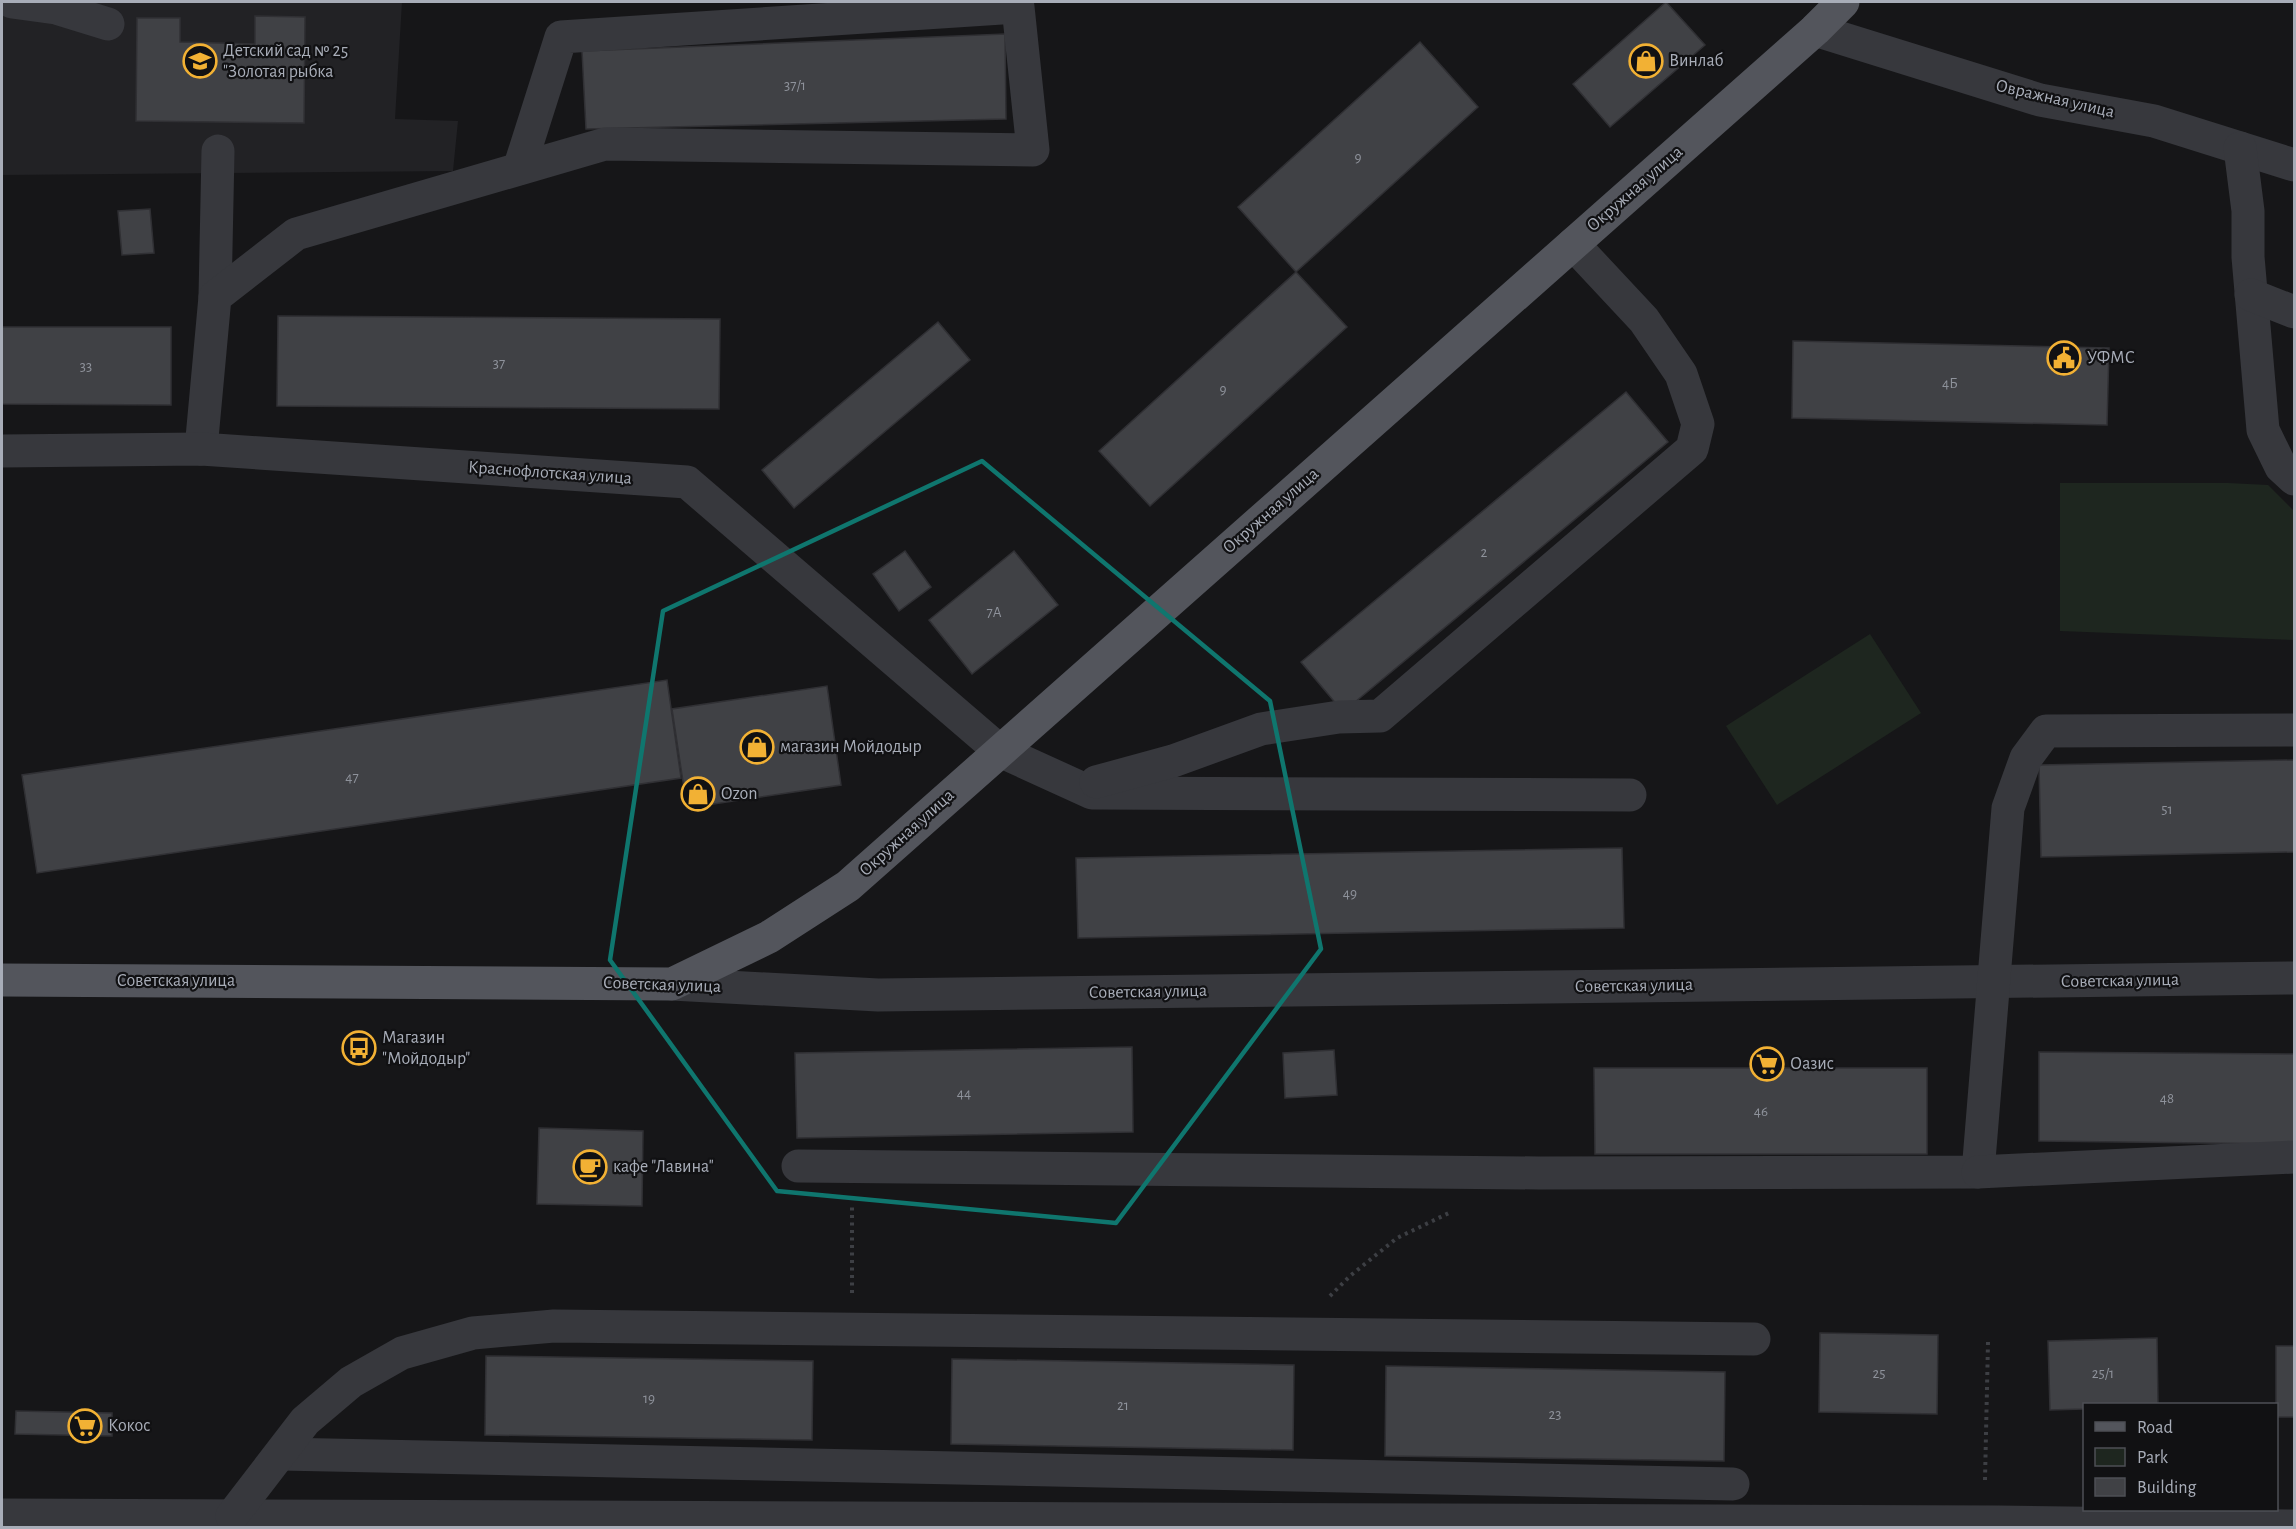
<svg xmlns="http://www.w3.org/2000/svg" width="2296" height="1529" viewBox="0 0 2296 1529" font-family="'Alegreya Sans',sans-serif">
  <style>
    .built { fill: #222225 }
    .green { fill: #1e261f }
    .building { fill: #404145; stroke: #303034; stroke-width: 1.5 }
    .lines { fill: none; stroke-linecap: round; stroke-linejoin: round }
    .path { stroke: #3d3f44; stroke-width: 4; stroke-dasharray: 3 4.5; stroke-linecap: butt }
    .minor { stroke: #37383d; stroke-width: 33 }
    .major { stroke: #53555c; stroke-width: 33 }
    .marked { fill: none; stroke: #0f766e; stroke-width: 4.5; stroke-linejoin: round }
    .labels { text-anchor: middle; dominant-baseline: central; stroke-width: 4.5; stroke-linejoin: round; paint-order: stroke }
    .number-label { font-size: 15px; fill: #8e929b }
    .poi-label { font-size: 18px; fill: #a8adb8; stroke: #111113; text-anchor: start }
    .street-label { font-size: 18px; fill: #a8adb8; stroke: #111113 }
  </style>
  <rect width="100%" height="100%" fill="#161618"/>
  <path class="built" d="M2 2H402L395 119 458 121 453 171 2 175Z"/>
  <g class="green">
    <path d="M2060 483H2228L2268 485 2294 511V640L2060 631Z"/>
    <path d="M1870 634 1921 713 1777 805 1726 726Z"/>
  </g>
  <g class="building">
    <path d="M1666 2 1705 45 1610 127 1573 84Z"/>
    <path d="M255 16 305 17 304 123 136 121 137 18H180V42L255 44Z"/>
    <path d="M1005 34 1006 119 586 129 582 51Z"/>
    <path d="M1420 42 1478 107 1296 272 1238 207Z"/>
    <path d="M150 209 154 253 122 255 118 211Z"/>
    <path d="M1296 272 1347 327 1150 506 1099 451Z"/>
    <path d="M278 316 720 319 719 409 277 406Z"/>
    <path d="M938 322 970 360 794 508 762 470Z"/>
    <path d="M2 327H171V405L2 404Z"/>
    <path d="M1793 341 2109 348 2107 425 1792 418Z"/>
    <path d="M1626 392 1668 442 1343 712 1301 662Z"/>
    <path d="M905 551 931 587 899 611 873 574Z"/>
    <path d="M1014 551 1058 605 972 674 929 620Z"/>
    <path d="M667 680 681 778 37 873 22 775Z"/>
    <path d="M827 686 841 785 687 808 672 709Z"/>
    <path d="M2294 760V852L2041 857 2039 765Z"/>
    <path d="M1622 848 1624 928 1078 938 1076 858Z"/>
    <path d="M1132 1047 1133 1132 797 1138 795 1053Z"/>
    <path d="M1334 1050 1337 1095 1285 1098 1283 1053Z"/>
    <path d="M2039 1052 2294 1054V1144L2039 1141Z"/>
    <path d="M1594 1068H1927V1154H1595Z"/>
    <path d="M539 1128 643 1131 642 1206 537 1204Z"/>
    <path d="M1820 1333 1938 1335 1937 1414 1819 1412Z"/>
    <path d="M2157 1338 2158 1404H2084V1409L2050 1410 2048 1341Z"/>
    <rect x="2276" y="1346" width="18" height="71"/>
    <path d="M486 1356 813 1361 812 1440 485 1435Z"/>
    <path d="M952 1359 1294 1365 1293 1450 951 1444Z"/>
    <path d="M1386 1366 1725 1372 1724 1461 1385 1456Z"/>
    <path d="M16 1411 112 1413V1436L15 1434Z"/>
  </g>
  <g class="lines">
    <g class="path">
      <path d="M852 1293V1204"/>
      <path d="M1330 1296 1350 1276 1397 1238 1451 1212"/>
      <path d="M1985 1480 1988 1342"/>
    </g>
    <g class="minor">
      <path d="M12 2 56 8 108 24"/>
      <path d="M1815 30 2040 100 2154 121 2294 165"/>
      <path d="M2240 148 2248 211V257L2263 430 2281 467 2294 479"/>
      <path d="M2251 295 2294 312"/>
      <path d="M215 297 218 151"/>
      <path d="M201 449 215 297 296 234 605 144 1033 150 1018 7 561 37 519 169"/>
      <path d="M2 451 201 449 687 482 1000 751 1092 793 1630 795"/>
      <path d="M1096 782 1173 761 1261 729 1339 717 1380 716 1692 449 1698 424 1681 374 1644 320 1573 244"/>
      <path d="M672 984 878 995 2294 978"/>
      <path d="M798 1166 1539 1173 1978 1172 2008 808 2026 758 2046 731 2294 730"/>
      <path d="M1978 1172 2294 1157"/>
      <path d="M281 1454 1733 1484"/>
      <path d="M2 1515 1998 1522 2294 1526"/>
      <path d="M232 1516 305 1421 351 1382 402 1353 473 1333 554 1326 1754 1339"/>
    </g>
    <path class="major" d="M2 980 672 984 769 937 848 886 1815 30 1843 2"/>
  </g>
  <path class="marked" d="M982 461 1270 701 1321 949 1116 1223 777 1191 610 960 663 611Z"/>
  <defs>
    <g id="school-ring" transform="scale(1.725)"><circle r="9.5" fill="#111113" stroke="#f2b134" stroke-width="1.5"/><path d="M0-5L7-2L0 1L-7-2ZM-4 1L0 2.5L4 1V4Q0 6-4 4Z" fill="#f2b134"/></g>
    <g id="shop-ring" transform="scale(1.725)"><circle r="9.5" fill="#111113" stroke="#f2b134" stroke-width="1.5"/><path d="M-5-2.5h2.3a2.7 3.5 0 0 1 5.4 0H5L5.5 6h-11ZM-1.5-2.5h3a1.5 2.3 0 0 0-3 0Z" fill="#f2b134"/></g>
    <g id="civic-ring" transform="scale(1.725)"><circle r="9.5" fill="#111113" stroke="#f2b134" stroke-width="1.5"/><path d="M-.6-6.5H3V-4.5H.6V-3L4-1V1h2V6H-6V1h2V-1L-.6-3ZM-1.2 2.5V6h2.4V2.5Z" fill="#f2b134"/></g>
    <g id="bus-ring" transform="scale(1.725)"><circle r="9.5" fill="#111113" stroke="#f2b134" stroke-width="1.5"/><path d="M-5-6H5V4H4V6H2V4H-2V6H-4V4H-5ZM-3.5-4V0h7V-4ZM-3.5 1.2v1.5H-2V1.2ZM2 1.2v1.5H3.5V1.2Z" fill="#f2b134"/></g>
    <g id="supermarket-ring" transform="scale(1.725)"><circle r="9.5" fill="#111113" stroke="#f2b134" stroke-width="1.5"/><path d="M-6-5.5h2.5l.6 2H6L4.5 2H-2.5L-4.4-4H-6ZM-1.5 3.2a1.3 1.3 0 1 0 .1 0ZM3 3.2a1.3 1.3 0 1 0 .1 0Z" fill="#f2b134"/></g>
    <g id="cafe-ring" transform="scale(1.725)"><circle r="9.5" fill="#111113" stroke="#f2b134" stroke-width="1.5"/><path d="M-5.5-4.5H6V0H3Q3 3.5 0 3.5H-2.5Q-5.5 3.5-5.5 0ZM3-3.2v2h1.7v-2ZM-6 4.5H4V6H-6Z" fill="#f2b134"/></g>
  </defs>
  <g fill-rule="evenodd">
    <use href="#school-ring" x="200" y="61"/>
    <use href="#shop-ring" x="1646" y="61"/>
    <use href="#civic-ring" x="2064" y="358"/>
    <use href="#shop-ring" x="757" y="747"/>
    <use href="#shop-ring" x="698" y="794"/>
    <use href="#bus-ring" x="359" y="1048"/>
    <use href="#supermarket-ring" x="1767" y="1064"/>
    <use href="#cafe-ring" x="590" y="1167"/>
    <use href="#supermarket-ring" x="85" y="1426"/>
  </g>
  <g class="labels">
    <g class="number-label">
      <text x="795" y="85">37/1</text>
      <text x="1358" y="157">9</text>
      <text x="499" y="363">37</text>
      <text x="86" y="366">33</text>
      <text x="1950" y="383">4Б</text>
      <text x="1223" y="389">9</text>
      <text x="1484" y="552">2</text>
      <text x="994" y="612">7А</text>
      <text x="352" y="777">47</text>
      <text x="2167" y="809">51</text>
      <text x="1350" y="893">49</text>
      <text x="964" y="1093">44</text>
      <text x="2167" y="1098">48</text>
      <text x="1761" y="1111">46</text>
      <text x="1879" y="1373">25</text>
      <text x="2103" y="1373">25/1</text>
      <text x="649" y="1398">19</text>
      <text x="1123" y="1405">21</text>
      <text x="1555" y="1414">23</text>
    </g>
    <g class="poi-label">
      <text x="223" y="51">Детский сад № 25<tspan x="223" dy="21">"Золотая рыбка</tspan></text>
      <text x="1669" y="61">Винлаб</text>
      <text x="2087" y="358">УФМС</text>
      <text x="780" y="747">магазин Мойдодыр</text>
      <text x="721" y="794">Ozon</text>
      <text x="382" y="1038">Магазин<tspan x="382" dy="21">"Мойдодыр"</tspan></text>
      <text x="1790" y="1064">Оазис</text>
      <text x="613" y="1167">кафе "Лавина"</text>
      <text x="108" y="1426">Кокос</text>
    </g>
    <g class="street-label">
      <text transform="translate(2055 99) rotate(13)">Овражная улица</text>
      <text transform="translate(1635 189) rotate(-41)">Окружная улица</text>
      <text transform="translate(550 473) rotate(4)">Краснофлотская улица</text>
      <text transform="translate(1271 511) rotate(-41)">Окружная улица</text>
      <text transform="translate(907 833) rotate(-42)">Окружная улица</text>
      <text x="176" y="981">Советская улица</text>
      <text transform="translate(2120 981) rotate(-1)">Советская улица</text>
      <text transform="translate(662 985) rotate(2)">Советская улица</text>
      <text transform="translate(1634 986) rotate(-1)">Советская улица</text>
      <text transform="translate(1148 992) rotate(-1)">Советская улица</text>
    </g>
  </g>
  <rect width="2296" height="1529" fill="none" stroke="#a8adb8" stroke-width="6"/>
  <rect x="2083" y="1403" width="195" height="108" fill="#111113" stroke="#4d4f55" stroke-width="1.5"/>
  <rect x="2095" y="1422" width="30" height="9" fill="#53555c" stroke="#4d4f55" stroke-width="1.5"/>
  <text x="2137" y="1433" font-size="18" fill="#a8adb8">Road</text>
  <rect x="2095" y="1448" width="30" height="18" fill="#1e261f" stroke="#4d4f55" stroke-width="1.5"/>
  <text x="2137" y="1463" font-size="18" fill="#a8adb8">Park</text>
  <rect x="2095" y="1478" width="30" height="18" fill="#404145" stroke="#4d4f55" stroke-width="1.5"/>
  <text x="2137" y="1493" font-size="18" fill="#a8adb8">Building</text>
</svg>
